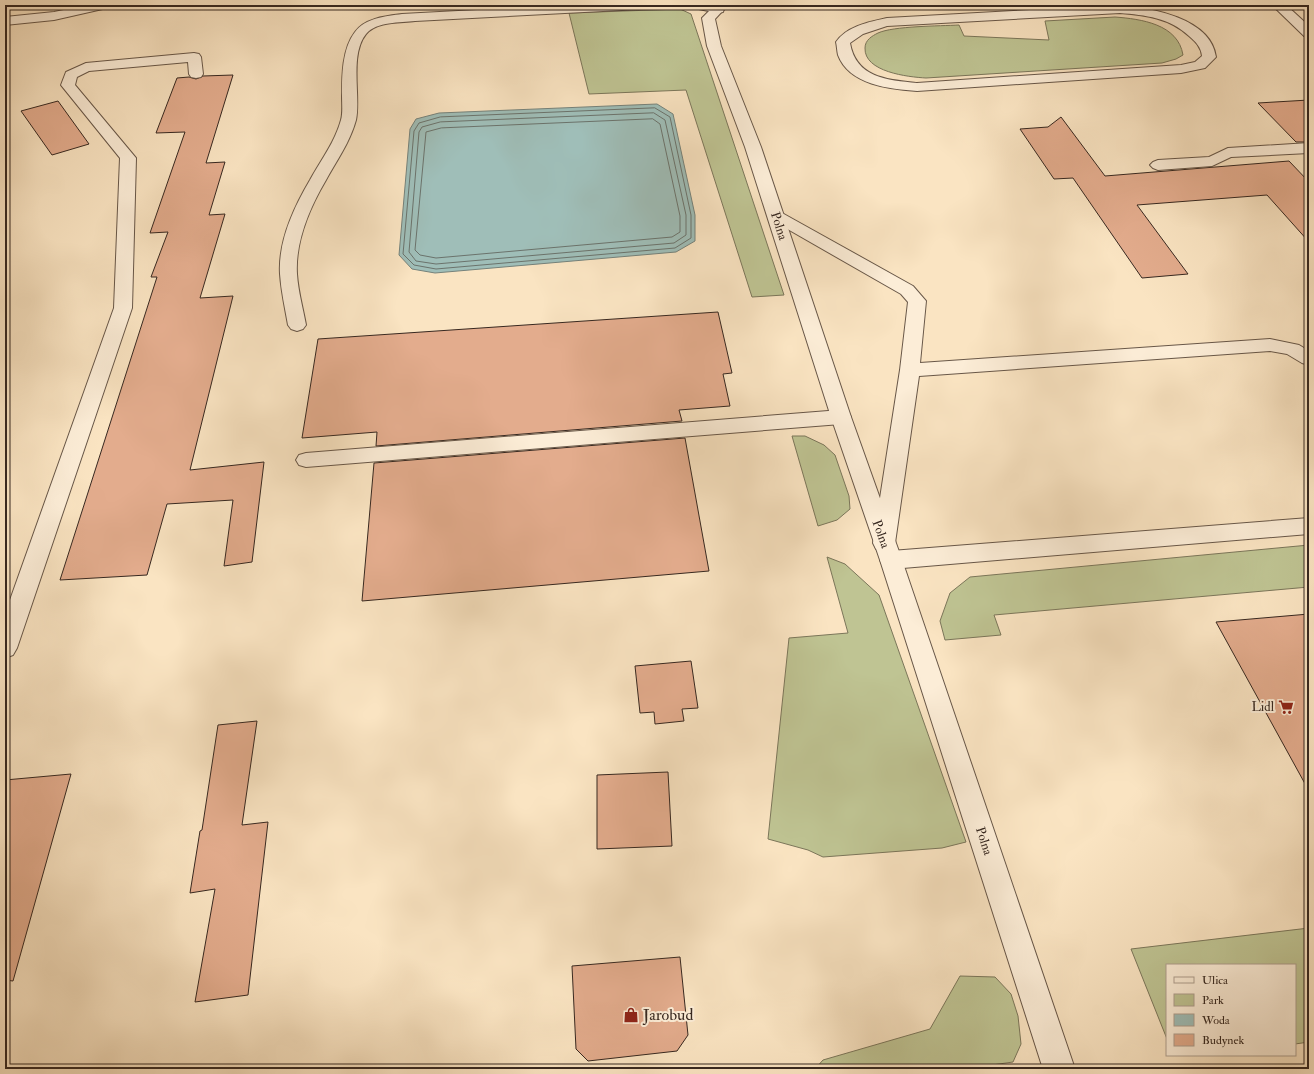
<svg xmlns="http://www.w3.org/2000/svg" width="1314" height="1074" viewBox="0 0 1314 1074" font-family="'IM FELL Double Pica',serif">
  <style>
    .green { fill: #bfc493; stroke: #7b765a }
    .water { fill: #9fbeb8; stroke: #75827b }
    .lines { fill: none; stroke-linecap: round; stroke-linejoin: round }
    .shore { stroke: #6b736c; stroke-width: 1 }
    .building { fill: #e3ac8d; stroke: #372820 }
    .service-casing { stroke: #685748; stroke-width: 2 }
    .minor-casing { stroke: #685748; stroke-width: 2 }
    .service { fill: #fcedd7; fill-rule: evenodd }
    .minor { fill: #fcedd7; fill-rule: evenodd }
    .labels { text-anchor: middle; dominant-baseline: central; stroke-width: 4; stroke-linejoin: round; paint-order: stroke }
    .street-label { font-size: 13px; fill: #372820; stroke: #fcedd7 }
    .poi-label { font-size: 13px; fill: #372820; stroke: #fcedd7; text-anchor: end }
    .near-poi-label { font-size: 16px; fill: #372820; stroke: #fcedd7; text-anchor: start }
  </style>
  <rect width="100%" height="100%" fill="#fae4c2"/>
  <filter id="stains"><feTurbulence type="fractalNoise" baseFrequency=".005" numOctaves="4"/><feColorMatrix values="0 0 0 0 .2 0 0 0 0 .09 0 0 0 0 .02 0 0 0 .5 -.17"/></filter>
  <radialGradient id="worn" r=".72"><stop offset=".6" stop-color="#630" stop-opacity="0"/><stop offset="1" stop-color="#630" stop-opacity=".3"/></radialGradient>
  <g class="green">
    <path d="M680 9 691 14 784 295 752 297 686 90 589 94 569 13Z"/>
    <path d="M1115 17C1141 19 1178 24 1183 55L1176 59 1162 63 926 78C908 77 864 72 865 48 865 40 872 36 878 33 893 26 940 26 959 25L964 36 1049 40 1045 21Z"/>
    <path d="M792 436H805L824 445 835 455 849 496 850 509 837 520 818 526Z"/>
    <path d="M1309 545V587L994 615 1001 635 945 640 940 621 950 593 970 577Z"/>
    <path d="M827 557 845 564 879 595 966 842 942 848 823 857 808 850 768 839 789 638 848 633Z"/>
    <path d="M1309 928V1042L1295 1044V965H1167V1039L1131 949Z"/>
    <path d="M960 976 995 977 1011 994 1018 1016 1021 1044 1013 1062 964 1069H815L823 1060 930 1029Z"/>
  </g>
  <path class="water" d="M657 104 673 114 695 215V241L676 252 435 273 412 269 399 255 410 129 416 119 439 113Z"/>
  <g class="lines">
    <g class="shore">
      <path d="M655 108 670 117 691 215V238L675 248 436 269 414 265 403 254 414 131 419 123 440 117Z"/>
      <path d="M654 113 665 120 686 215V235L674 243 436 264 416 261 409 252 419 132 422 127 440 122Z"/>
      <path d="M653 119 660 124 680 216V232L672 237 436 258 420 255 415 250 426 132 441 128Z"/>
    </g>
  </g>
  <g class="building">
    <path d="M233 75 206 163 225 162 209 215 225 214 200 298 233 296 190 470 264 462 252 562 224 566 233 500 167 504 147 575 60 580 157 277H151L168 232 150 233 185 132 156 133 177 78 189 77 196 79 203 76Z"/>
    <path d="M1309 100V142H1296L1258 103Z"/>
    <path d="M58 101 89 144 52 155 21 111Z"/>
    <path d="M1061 117 1105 176 1289 161 1309 182V242L1267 195 1137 205 1188 274 1142 278 1073 178 1054 179 1020 129 1048 127Z"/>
    <path d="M718 312 732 373 723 374 730 406 679 410 682 421 376 446 377 432 302 438 318 339Z"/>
    <path d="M685 438 709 571 362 601 374 463Z"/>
    <path d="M1309 614V791L1216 622Z"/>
    <path d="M691 661 698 708 682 709 684 721 655 724 654 712 640 713 635 666Z"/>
    <path d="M257 721 242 825 268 822 248 995 195 1002 215 889 190 893 200 831 202 830 218 725Z"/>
    <path d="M668 772 672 846 597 849V775Z"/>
    <path d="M71 774 13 981 5 980V780Z"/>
    <path d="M680 957 688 1035 677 1051 588 1061 576 1049 572 966Z"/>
  </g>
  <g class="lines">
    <g class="service-casing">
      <g id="service">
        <path d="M569 5H647L646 8 641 9 415 21C400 23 377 21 366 34 349 55 361 97 356 120 350 142 337 160 326 180 310 207 295 242 297 274 298 291 303 308 306 325L303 329 297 331 291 329 288 325C285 308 281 291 280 274 278 241 294 207 310 180 321 160 335 142 341 120 343 113 342 104 342 96 342 76 342 49 355 32 365 18 386 16 402 14Z"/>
        <path d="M693 5 723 6 724 9 723 12 718 13 694 8Z"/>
        <path d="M1120 5C1151 8 1211 18 1216 57L1205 68 1181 73 917 91C890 89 849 85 838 55 837 51 837 46 836 42 847 26 869 22 887 18ZM1120 13C1145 15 1170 18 1189 36 1196 42 1201 47 1202 56L1195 62 1181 65 917 83C887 80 856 78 850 43L863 34 887 26Z"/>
        <path d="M194 53 199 54 201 57 203 74 201 77 196 78 191 77 189 74 188 62 89 71 77 77 75 85 136 158 132 308 17 648 13 655 5 658V614L114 308 120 158 61 85 66 72 86 63Z"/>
        <path d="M1309 143V153L1231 157 1212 166 1158 170 1153 168 1150 165 1153 162 1158 160 1209 157 1228 148Z"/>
        <path d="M776 211 782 213 913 286 926 301 920 363 1270 339 1299 345 1309 351V365L1302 363 1287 354 1270 351 919 376 895 543 892 549 884 552 876 549 873 543 900 370 908 302 901 294 770 219 768 216 770 213Z"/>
        <path d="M841 410 848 412 851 417 848 422 841 424 306 467 299 465 296 460 299 455 306 453Z"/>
        <path d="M1309 518V534L891 569 883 566 880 560 883 554 891 551Z"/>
      </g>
    </g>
    <g class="minor-casing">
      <g id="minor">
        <path d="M88 5H108L107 8 54 20 5 25V17L54 12Z"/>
        <path d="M715 5H728L715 19 721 46 761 147 851 417 902 560 1075 1069H1043L880 560 831 417 745 147 707 46 702 18Z"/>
        <path d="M1272 5H1286L1309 26V37L1304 36Z"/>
      </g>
    </g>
    <use href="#service" class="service"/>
    <use href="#minor" class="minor"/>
  </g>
  <defs>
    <g id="supermarket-bare" transform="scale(1.2)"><path d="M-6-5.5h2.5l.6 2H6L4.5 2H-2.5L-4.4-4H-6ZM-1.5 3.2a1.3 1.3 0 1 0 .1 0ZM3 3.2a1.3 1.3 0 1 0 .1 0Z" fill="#8f2418" stroke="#fcedd7" stroke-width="2.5" paint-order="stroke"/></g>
    <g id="shop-bare" transform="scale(1.2)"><path d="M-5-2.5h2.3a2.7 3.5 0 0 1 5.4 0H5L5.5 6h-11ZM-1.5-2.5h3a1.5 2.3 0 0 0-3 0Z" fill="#8f2418" stroke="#fcedd7" stroke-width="2.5" paint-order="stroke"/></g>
  </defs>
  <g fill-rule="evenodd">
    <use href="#supermarket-bare" x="1286" y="707"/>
    <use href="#shop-bare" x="631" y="1015"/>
  </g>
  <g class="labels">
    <g class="street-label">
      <text transform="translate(779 226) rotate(72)">Polna</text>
      <text transform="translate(881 534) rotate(70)">Polna</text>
      <text transform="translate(984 841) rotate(72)">Polna</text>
    </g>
    <g class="poi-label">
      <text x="1274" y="707">Lidl</text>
    </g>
    <g class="near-poi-label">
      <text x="643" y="1015">Jarobud</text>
    </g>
  </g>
  <rect width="1314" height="1074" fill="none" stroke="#fae4c2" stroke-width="20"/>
  <rect x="6" y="6" width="1302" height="1062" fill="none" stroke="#372820" stroke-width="2"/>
  <rect x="10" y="10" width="1294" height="1054" fill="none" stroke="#372820"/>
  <rect x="1166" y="964" width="130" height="92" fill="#fcedd7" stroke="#ad9e8e"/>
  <rect x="1174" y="977" width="20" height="6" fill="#fcedd7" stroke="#ad9e8e"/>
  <text x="1202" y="984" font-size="12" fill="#372820">Ulica</text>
  <rect x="1174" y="994" width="20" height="12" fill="#bfc493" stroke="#ad9e8e"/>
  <text x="1202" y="1004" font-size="12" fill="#372820">Park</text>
  <rect x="1174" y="1014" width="20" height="12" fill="#9fbeb8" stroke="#ad9e8e"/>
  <text x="1202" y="1024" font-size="12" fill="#372820">Woda</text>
  <rect x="1174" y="1034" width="20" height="12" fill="#e3ac8d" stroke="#ad9e8e"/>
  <text x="1202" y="1044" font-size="12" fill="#372820">Budynek</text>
  <rect width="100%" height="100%" filter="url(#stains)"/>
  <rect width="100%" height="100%" fill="url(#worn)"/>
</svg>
